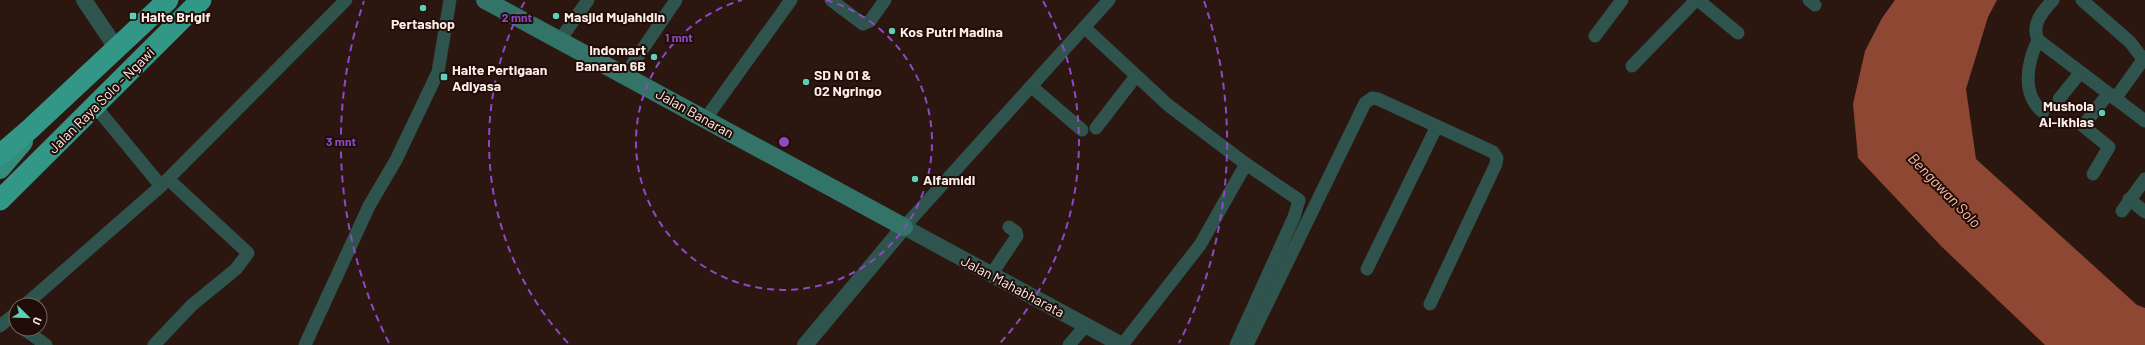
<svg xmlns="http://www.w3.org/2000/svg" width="2145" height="345" viewBox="0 0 2145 345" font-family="Barlow,sans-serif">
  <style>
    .water { fill: #8e4732 }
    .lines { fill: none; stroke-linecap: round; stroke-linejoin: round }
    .minor { stroke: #2e544d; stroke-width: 13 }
    .tertiary { stroke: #2e544d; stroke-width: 16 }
    .secondary { stroke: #327468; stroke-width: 18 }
    .primary { stroke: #338c7d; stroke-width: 20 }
    .trunk { stroke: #329787; stroke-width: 21 }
    .ring { fill: none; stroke: #8e49c5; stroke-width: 2; stroke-dasharray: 7 5 }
    .poi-dot { fill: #5cceba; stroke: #210d07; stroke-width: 1.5 }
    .labels { text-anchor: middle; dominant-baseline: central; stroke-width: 4; stroke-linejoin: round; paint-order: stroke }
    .poi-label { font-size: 14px; font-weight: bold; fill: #fdede9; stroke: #210d07; text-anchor: start }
    .street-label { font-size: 14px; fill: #fdede9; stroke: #210d07 }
    .water-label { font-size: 15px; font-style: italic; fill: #fbbba8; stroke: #210d07 }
    .centre { fill: #8e49c5; stroke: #210d07; stroke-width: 2 }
    .ring-label { font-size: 12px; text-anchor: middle; font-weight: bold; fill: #8e49c5; stroke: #210d07; stroke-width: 4; stroke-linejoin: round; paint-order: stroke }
  </style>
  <rect width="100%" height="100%" fill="#2b1610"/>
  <path class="water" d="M1895 0H1997L1988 17 1966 89 1976 159 2137 305 2145 308V345H2045L1941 246 1858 158 1853 104 1865 51 1882 18Z"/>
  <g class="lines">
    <g class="minor">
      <path d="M831 0 863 24 870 21 885 0"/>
      <path d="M1698 0 1738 33"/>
      <path d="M1809 0 1815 5"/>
      <path d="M2053 0C2042 12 2031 24 2038 40L2145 121"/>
      <path d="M2082 0 2130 42 2143 59"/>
      <path d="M1085 28 1168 105 1246 164 1299 200 1294 217 1236 345"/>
      <path d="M1595 36 1622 0"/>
      <path d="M560 40 588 0"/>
      <path d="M2038 40C2027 63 2021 94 2043 112"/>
      <path d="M1632 66 1696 0"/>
      <path d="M625 75 676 0"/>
      <path d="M1032 87 1082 130"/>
      <path d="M2059 99 2080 73"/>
      <path d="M2115 99 2145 57"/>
      <path d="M95 106 161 186"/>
      <path d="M706 118 791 0"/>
      <path d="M1096 128 1136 76"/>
      <path d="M2093 174 2109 147 2083 126 2108 94"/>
      <path d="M2129 199 2145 212"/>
      <path d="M2122 211 2145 179"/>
      <path d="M904 227 1109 0"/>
      <path d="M1367 269 1437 126"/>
      <path d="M991 275 1017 236 1016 232 1009 227"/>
      <path d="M25 305 161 186 346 0"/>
      <path d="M0 326 16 313"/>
      <path d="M24 329 46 345"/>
      <path d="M154 345 192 305 236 269 248 253 168 179"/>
      <path d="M305 345 369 206 396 160 438 72 450 0"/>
      <path d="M1069 345 1086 325"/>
      <path d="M1122 345 1200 245 1246 164"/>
      <path d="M1247 345 1365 103 1372 98 1378 99 1493 152 1497 158 1496 164 1430 304"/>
    </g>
    <g class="tertiary">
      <path d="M84 0 117 49"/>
      <path d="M805 345 904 227 1122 345"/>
    </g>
    <path class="secondary" d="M485 0 904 227"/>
    <path class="primary" d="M0 169 23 142"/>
    <g class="trunk">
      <path d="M0 155 30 129 168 0"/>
      <path d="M0 200 201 0"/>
    </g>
  </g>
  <g class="ring">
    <path d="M826 0A148 148 0 1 1 742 0"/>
    <path d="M568 343A295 295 0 0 1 525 1M1043 1A295 295 0 0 1 1000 343"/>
    <path d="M389 343A443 443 0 0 1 364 1M1204 1A443 443 0 0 1 1179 343"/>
  </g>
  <g class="poi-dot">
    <circle cx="423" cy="8" r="4"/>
    <rect x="129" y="12" width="8" height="8" rx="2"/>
    <circle cx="556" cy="16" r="4"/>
    <circle cx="892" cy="31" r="4"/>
    <circle cx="654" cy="57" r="4"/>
    <rect x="440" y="73" width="8" height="8" rx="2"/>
    <circle cx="806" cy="82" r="4"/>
    <circle cx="2102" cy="113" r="4"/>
    <circle cx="915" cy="179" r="4"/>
  </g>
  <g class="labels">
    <g class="poi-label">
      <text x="141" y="16">Halte Brigif</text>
      <text x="564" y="16">Masjid Mujahidin</text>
      <text x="423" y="23" text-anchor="middle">Pertashop</text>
      <text x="900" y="31">Kos Putri Madina</text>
      <text x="646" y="49" text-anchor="end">Indomart<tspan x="646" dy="16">Banaran 6B</tspan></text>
      <text x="452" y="69">Halte Pertigaan<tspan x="452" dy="16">Adiyasa</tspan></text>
      <text x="814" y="74">SD N 01 &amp;<tspan x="814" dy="16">02 Ngringo</tspan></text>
      <text x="2094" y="105" text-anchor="end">Mushola<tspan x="2094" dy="16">Al-Ikhlas</tspan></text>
      <text x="923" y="179">Alfamidi</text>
    </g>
    <g class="street-label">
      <text transform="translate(101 100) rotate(-45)">Jalan Raya Solo - Ngawi</text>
      <text transform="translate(695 113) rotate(29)">Jalan Banaran</text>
      <text transform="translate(1013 286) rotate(28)">Jalan Mahabharata</text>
    </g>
    <g class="water-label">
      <text transform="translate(1945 190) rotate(46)">Bengawan Solo</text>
    </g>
  </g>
  <circle cx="784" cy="142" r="6" class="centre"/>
  <g class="ring-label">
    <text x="517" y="22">2 mnt</text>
    <text x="679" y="42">1 mnt</text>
    <text x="341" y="146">3 mnt</text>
  </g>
  <g transform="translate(28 317) rotate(113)"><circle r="19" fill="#210d07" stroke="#796761"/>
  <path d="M0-3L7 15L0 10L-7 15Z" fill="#5cceba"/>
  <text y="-6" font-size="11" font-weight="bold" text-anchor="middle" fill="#fdede9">U</text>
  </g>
</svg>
